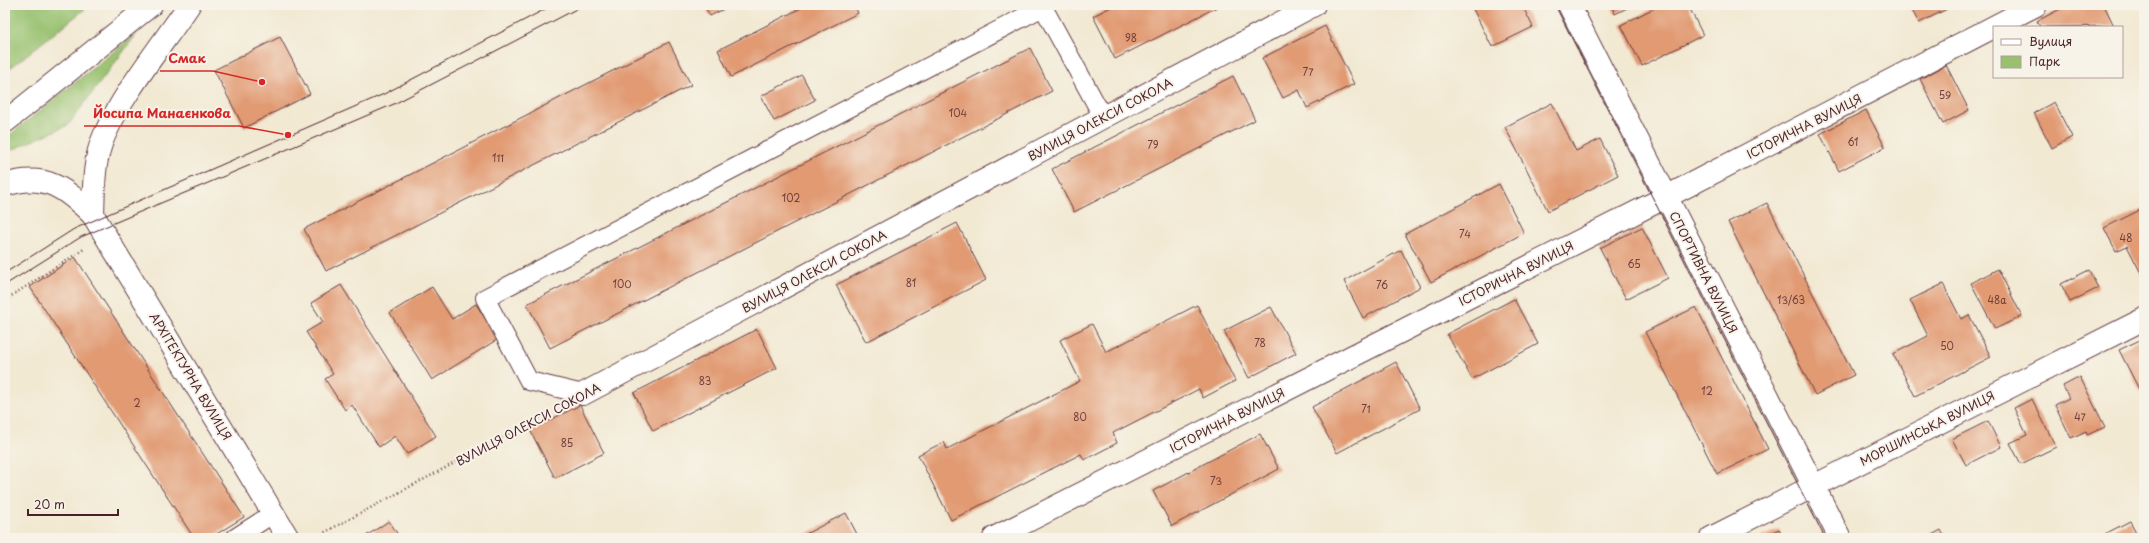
<svg xmlns="http://www.w3.org/2000/svg" width="2149" height="543" viewBox="0 0 2149 543" font-family="'Playpen Sans',sans-serif">
  <style>
    .green { fill: #97c16e; stroke: #70704c }
    .building { fill: #e19a72 }
    .lines { fill: none; stroke-linecap: round; stroke-linejoin: round }
    .service-casing { stroke: #633d44; stroke-width: 20 }
    .minor-casing { stroke: #633d44; stroke-width: 24 }
    .secondary-casing { stroke: #633d44; stroke-width: 24 }
    .path { stroke: #633d44; stroke-width: 2.5; stroke-dasharray: 1 3; stroke-linecap: butt }
    .service { stroke: #fff; stroke-width: 18 }
    .minor { stroke: #fff; stroke-width: 22 }
    .secondary { stroke: #fff; stroke-width: 22 }
    .tram { stroke: #4a1f2b; stroke-width: 1 }
    .labels { text-anchor: middle; dominant-baseline: central; stroke-width: 4; stroke-linejoin: round; paint-order: stroke }
    .number-label { font-size: 10px; fill: #703e3d }
    .street-label { font-size: 12px; fill: #4a1f2b; stroke: #f7f3e8 }
    .leader { fill: none; stroke: #d62828; stroke-width: 1.5 }
    .callout-dot { fill: #d62828; stroke: #f7f3e8; stroke-width: 1.5 }
    .callout-label { font-size: 13px; text-anchor: middle; font-weight: bold; fill: #d62828; stroke: #f7f3e8; stroke-width: 4; stroke-linejoin: round; paint-order: stroke }
  </style>
  <rect width="100%" height="100%" fill="#f7f3e8"/>
  <filter id="ink" filterUnits="userSpaceOnUse"><feTurbulence type="fractalNoise" baseFrequency=".025" numOctaves="2"/><feDisplacementMap in="SourceGraphic" scale="8" xChannelSelector="R" yChannelSelector="G"/><feConvolveMatrix kernelMatrix="1 2 1 2 8 2 1 2 1" color-interpolation-filters="sRGB"/></filter>
  <filter id="wash" filterUnits="userSpaceOnUse"><feTurbulence type="fractalNoise" baseFrequency=".012" numOctaves="4" result="noise"/><feDisplacementMap in="SourceGraphic" scale="16" xChannelSelector="R" yChannelSelector="G"/><feGaussianBlur stdDeviation="0.9" result="paint"/><feColorMatrix in="noise" values="0 0 0 0 0 0 0 0 0 0 0 0 0 0 0 0 0 1.4 0 .05"/><feComposite in="paint" operator="in"/></filter>
  <g filter="url(#wash)">
    <rect width="100%" height="100%" fill="#f2e9d3"/>
    <g class="green">
      <path d="M5 5H90L5 72Z"/>
      <path d="M138 32 68 125 5 153V139Z"/>
    </g>
    <g id="blocks">
      <g class="building">
        <path d="M704 5H732L710 16Z"/>
        <path d="M807 5H854L858 13 731 77 718 50Z"/>
        <path d="M1115 5H1221L1115 59 1093 16Z"/>
        <path d="M1471 5H1522L1533 27 1492 47Z"/>
        <path d="M1611 5H1633L1615 14Z"/>
        <path d="M1660 5H1688L1703 35 1642 66 1621 25Z"/>
        <path d="M1909 5H1955L1919 23Z"/>
        <path d="M2068 5H2104L2114 26 2040 27 2037 21Z"/>
        <path d="M1325 26 1354 84 1307 108 1299 90 1283 98 1262 58Z"/>
        <path d="M280 37 310 94 244 128 214 70Z"/>
        <path d="M669 42 691 85 326 271 304 229Z"/>
        <path d="M1030 48 1052 91 550 348 527 304Z"/>
        <path d="M1946 65 1969 110 1943 124 1920 79Z"/>
        <path d="M802 75 815 100 774 121 761 96Z"/>
        <path d="M1233 76 1255 120 1074 212 1052 169Z"/>
        <path d="M2054 102 2072 137 2052 148 2034 113Z"/>
        <path d="M1552 103 1576 151 1600 139 1618 175 1548 211 1505 127Z"/>
        <path d="M1866 110 1885 147 1839 171 1820 134Z"/>
        <path d="M1499 184 1524 233 1431 282 1405 234Z"/>
        <path d="M1767 203 1854 375 1815 395 1728 222Z"/>
        <path d="M2144 208V279L2127 246 2116 251 2104 228Z"/>
        <path d="M957 223 986 280 866 342 836 285Z"/>
        <path d="M1642 227 1668 278 1626 299 1600 248Z"/>
        <path d="M1401 250 1420 287 1363 318 1344 281Z"/>
        <path d="M75 257 244 517 210 538H194L30 287Z"/>
        <path d="M1998 269 2022 316 1995 329 1971 283Z"/>
        <path d="M2089 270 2098 288 2070 302 2061 284Z"/>
        <path d="M1943 284 1961 319 1969 315 1991 357 1915 396 1893 354 1928 336 1910 300Z"/>
        <path d="M341 285 436 436 407 454 395 436 379 447 352 405 345 410 325 379 333 374 306 332 323 322 311 303Z"/>
        <path d="M432 287 452 319 476 304 498 339 432 380 390 313Z"/>
        <path d="M1514 299 1538 344 1472 379 1447 334Z"/>
        <path d="M1197 305 1235 381 1203 398 1199 389 1113 433 1117 443 1084 460 1081 454 951 520 918 455 944 442 947 449 1080 381 1060 340 1092 324 1106 352Z"/>
        <path d="M1271 307 1296 353 1249 378 1224 331Z"/>
        <path d="M1696 307 1768 449 1717 474 1645 332Z"/>
        <path d="M757 329 777 368 653 431 634 393Z"/>
        <path d="M2144 338V399L2119 350Z"/>
        <path d="M1396 362 1420 409 1337 453 1312 407Z"/>
        <path d="M2080 377 2105 427 2087 435 2086 431 2071 438 2055 405 2069 398 2063 386Z"/>
        <path d="M2032 399 2056 447 2021 464 2010 443 2027 435 2014 408Z"/>
        <path d="M580 405 604 453 555 478 530 430Z"/>
        <path d="M1988 421 2001 447 1966 465 1952 439Z"/>
        <path d="M1260 434 1279 469 1172 526 1153 491Z"/>
        <path d="M846 513 859 538H798Z"/>
        <path d="M389 521 400 538H363Z"/>
        <path d="M2130 521 2139 538H2097Z"/>
        <path d="M1779 529 1783 538H1760Z"/>
        <path d="M1941 530 1945 538H1926Z"/>
      </g>
    </g>
  </g>
  <g filter="url(#ink)">
    <use href="#blocks" fill-opacity="0" stroke="#633d44" stroke-width="1"/>
    <g class="lines">
      <g class="service-casing">
        <g id="service">
          <path d="M583 394 529 381 485 298 1043 7 1103 117"/>
          <path d="M235 538 274 513"/>
        </g>
      </g>
      <g class="minor-casing">
        <g id="minor">
          <path d="M1569 5 1840 538"/>
          <path d="M93 215 288 538"/>
          <path d="M583 394 1314 5"/>
          <path d="M994 538 1666 197 2036 5"/>
          <path d="M1711 538 2144 319"/>
        </g>
      </g>
      <g class="secondary-casing">
        <g id="secondary">
          <path d="M5 122 151 5"/>
          <path d="M5 185C45 172 65 188 93 215"/>
          <path d="M93 215C94 188 93 161 104 136 123 93 162 45 189 5"/>
        </g>
      </g>
      <g class="path">
        <path d="M5 300 84 249"/>
        <path d="M314 538 550 412"/>
      </g>
      <use href="#service" class="service"/>
      <use href="#minor" class="minor"/>
      <use href="#secondary" class="secondary"/>
      <g class="tram">
        <path d="M1555 5 1825 538"/>
        <path d="M5 273 74 229 384 94 553 5"/>
        <path d="M5 285 81 237 394 104 584 5"/>
      </g>
    </g>
  </g>
  <g class="labels">
    <g class="number-label">
      <text x="1131" y="37">98</text>
      <text x="1308" y="71">77</text>
      <text x="1945" y="94">59</text>
      <text x="958" y="112">104</text>
      <text x="1853" y="141">61</text>
      <text x="1153" y="144">79</text>
      <text x="498" y="157">111</text>
      <text x="791" y="197">102</text>
      <text x="1465" y="233">74</text>
      <text x="2126" y="237">48</text>
      <text x="1634" y="263">65</text>
      <text x="911" y="282">81</text>
      <text x="622" y="283">100</text>
      <text x="1382" y="284">76</text>
      <text x="1791" y="299">13/63</text>
      <text x="1997" y="299">48а</text>
      <text x="1260" y="342">78</text>
      <text x="1947" y="345">50</text>
      <text x="705" y="380">83</text>
      <text x="1707" y="390">12</text>
      <text x="137" y="402">2</text>
      <text x="1366" y="408">71</text>
      <text x="1080" y="416">80</text>
      <text x="2080" y="416">47</text>
      <text x="567" y="442">85</text>
      <text x="1216" y="480">73</text>
    </g>
    <g class="street-label">
      <text transform="translate(1100 119) rotate(-28)">ВУЛИЦЯ ОЛЕКСИ СОКОЛА</text>
      <text transform="translate(1804 126) rotate(-27)">ІСТОРИЧНА ВУЛИЦЯ</text>
      <text transform="translate(814 271) rotate(-28)">ВУЛИЦЯ ОЛЕКСИ СОКОЛА</text>
      <text transform="translate(1704 272) rotate(63)">СПОРТИВНА ВУЛИЦЯ</text>
      <text transform="translate(1516 273) rotate(-27)">ІСТОРИЧНА ВУЛИЦЯ</text>
      <text transform="translate(191 376) rotate(59)">АРХІТЕКТУРНА ВУЛИЦЯ</text>
      <text transform="translate(1227 420) rotate(-27)">ІСТОРИЧНА ВУЛИЦЯ</text>
      <text transform="translate(528 424) rotate(-28)">ВУЛИЦЯ ОЛЕКСИ СОКОЛА</text>
      <text transform="translate(1927 428) rotate(-27)">МОРШИНСЬКА ВУЛИЦЯ</text>
    </g>
  </g>
  <path class="leader" d="M262 82L213 71H160M288 135L239 126H84"/>
  <g class="callout-dot">
    <circle cx="262" cy="82" r="4"/>
    <circle cx="288" cy="135" r="4"/>
  </g>
  <g class="callout-label">
    <text x="187" y="63">Смак</text>
    <text x="162" y="118">Йосипа Манаєнкова</text>
  </g>
  <rect width="2149" height="543" fill="none" stroke="#f7f3e8" stroke-width="20"/>
  <rect x="1993" y="26" width="130" height="52" fill="#f7f3e8" stroke="#b29e9c"/>
  <rect x="2001" y="39" width="20" height="6" fill="#ffffff" stroke="#b29e9c"/>
  <text x="2029" y="46" font-size="12" fill="#4a1f2b">Вулиця</text>
  <rect x="2001" y="56" width="20" height="12" fill="#97c16e" stroke="#b29e9c"/>
  <text x="2029" y="66" font-size="12" fill="#4a1f2b">Парк</text>
  <path d="M28 509v6h90v-6" fill="none" stroke="#4a1f2b" stroke-width="2"/>
  <text x="34" y="509" font-size="12" fill="#4a1f2b" stroke="#f7f3e8" stroke-width="3" paint-order="stroke">20 m</text>
</svg>
